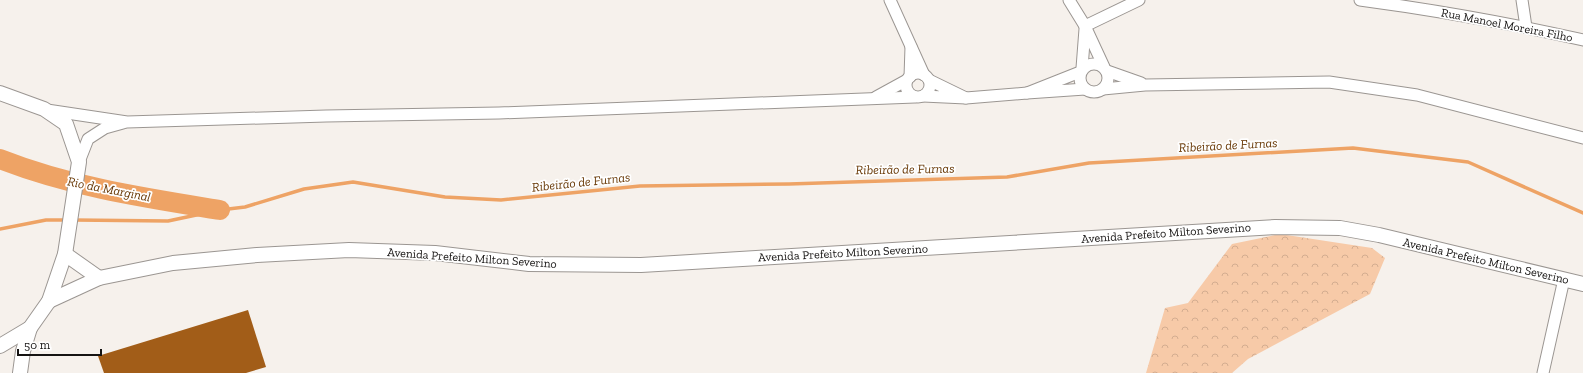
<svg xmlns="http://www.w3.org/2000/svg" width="1583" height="373" viewBox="0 0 1583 373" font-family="'Zilla Slab',serif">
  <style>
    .forest { fill: url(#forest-crowns) }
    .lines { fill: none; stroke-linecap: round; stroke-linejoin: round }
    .stream { stroke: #eea365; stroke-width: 3.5 }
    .river { stroke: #eea365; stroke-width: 20 }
    .building { fill: #a25d18 }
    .minor-casing { stroke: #9b9692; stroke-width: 13 }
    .major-casing { stroke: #9b9692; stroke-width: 16 }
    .minor { stroke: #fff; stroke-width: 11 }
    .major { stroke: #fff; stroke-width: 14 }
    .labels { text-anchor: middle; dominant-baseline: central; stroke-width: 3.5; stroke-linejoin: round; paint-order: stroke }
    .street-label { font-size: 12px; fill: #151312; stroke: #fff }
    .water-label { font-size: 13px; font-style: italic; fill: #683805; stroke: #fff }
  </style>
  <defs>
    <pattern id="forest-crowns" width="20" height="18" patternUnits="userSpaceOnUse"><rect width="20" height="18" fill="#f7caa8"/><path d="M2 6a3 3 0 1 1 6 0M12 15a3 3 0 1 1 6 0" fill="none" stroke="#d3ad90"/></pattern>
  </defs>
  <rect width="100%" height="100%" fill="#f6f1ec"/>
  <path class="forest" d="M1280 234 1372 248 1385 258 1370 294 1248 359 1232 373H1146L1165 308 1188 303 1232 244Z"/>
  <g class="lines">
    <g class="stream">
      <path d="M74 220 168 221 220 210 245 207 304 189 353 182 445 197 501 200 640 186 789 184 1007 177 1089 163 1353 148 1468 162 1583 213"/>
      <path d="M0 229 46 220H66"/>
    </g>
    <path class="river" d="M0 159C71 187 146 198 220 210"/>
  </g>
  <path class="building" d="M248 310 266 367 246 373H104L98 356Z"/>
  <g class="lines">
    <g class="minor-casing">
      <g id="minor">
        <path d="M890 0 924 75"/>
        <path d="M1069 0 1085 26 1104 67"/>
        <path d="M1360 0C1435 10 1509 23 1583 40"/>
        <path d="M1522 0 1526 27"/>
        <path d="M1085 26 1139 0"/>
        <circle cx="1094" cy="78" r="14"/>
        <path d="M1082 68 1085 29"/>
        <path d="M1107 71 1141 83"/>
        <path d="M1080 72 1027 93 1085 89"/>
        <circle cx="918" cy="85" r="12"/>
        <path d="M910 77 911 47"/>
        <path d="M1103 89 1145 85 1329 82 1417 95 1583 138"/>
        <path d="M923 96 966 98 929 80"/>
        <path d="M876 97 907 80"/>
        <path d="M966 98 1027 93"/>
        <path d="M47 110 127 122 326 116 499 113 915 97"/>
        <path d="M79 162 88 139 105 128 123 123"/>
        <path d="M1543 373 1564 279"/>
      </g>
    </g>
    <g class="major-casing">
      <g id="major">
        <path d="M0 93 44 109 66 124 79 162 65 254 49 301 30 328 0 346"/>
        <path d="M65 254 99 278"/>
        <path d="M49 301 99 278 173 263 257 255 349 250 435 253 529 264 641 265 1275 227 1340 228 1379 235 1583 284"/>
        <path d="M20 373 23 351 30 328"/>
      </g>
    </g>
    <use href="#minor" class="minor"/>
    <use href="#major" class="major"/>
  </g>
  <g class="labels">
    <g class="street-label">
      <text transform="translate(1507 25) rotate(11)">Rua Manoel Moreira Filho</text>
      <text transform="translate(1166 233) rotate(-4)">Avenida Prefeito Milton Severino</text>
      <text transform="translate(843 253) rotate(-3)">Avenida Prefeito Milton Severino</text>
      <text transform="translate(472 258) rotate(4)">Avenida Prefeito Milton Severino</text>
      <text transform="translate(1486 261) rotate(13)">Avenida Prefeito Milton Severino</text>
    </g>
    <g class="water-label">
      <text transform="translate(1228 145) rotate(-3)">Ribeirão de Furnas</text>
      <text transform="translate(905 169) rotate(-1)">Ribeirão de Furnas</text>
      <text transform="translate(581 182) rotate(-6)">Ribeirão de Furnas</text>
      <text transform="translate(109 189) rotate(11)">Rio da Marginal</text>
    </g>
  </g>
  <path d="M18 349v6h83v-6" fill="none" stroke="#151312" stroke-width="2"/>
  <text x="24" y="349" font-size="12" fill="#151312" stroke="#ffffff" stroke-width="3" paint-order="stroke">50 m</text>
</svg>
